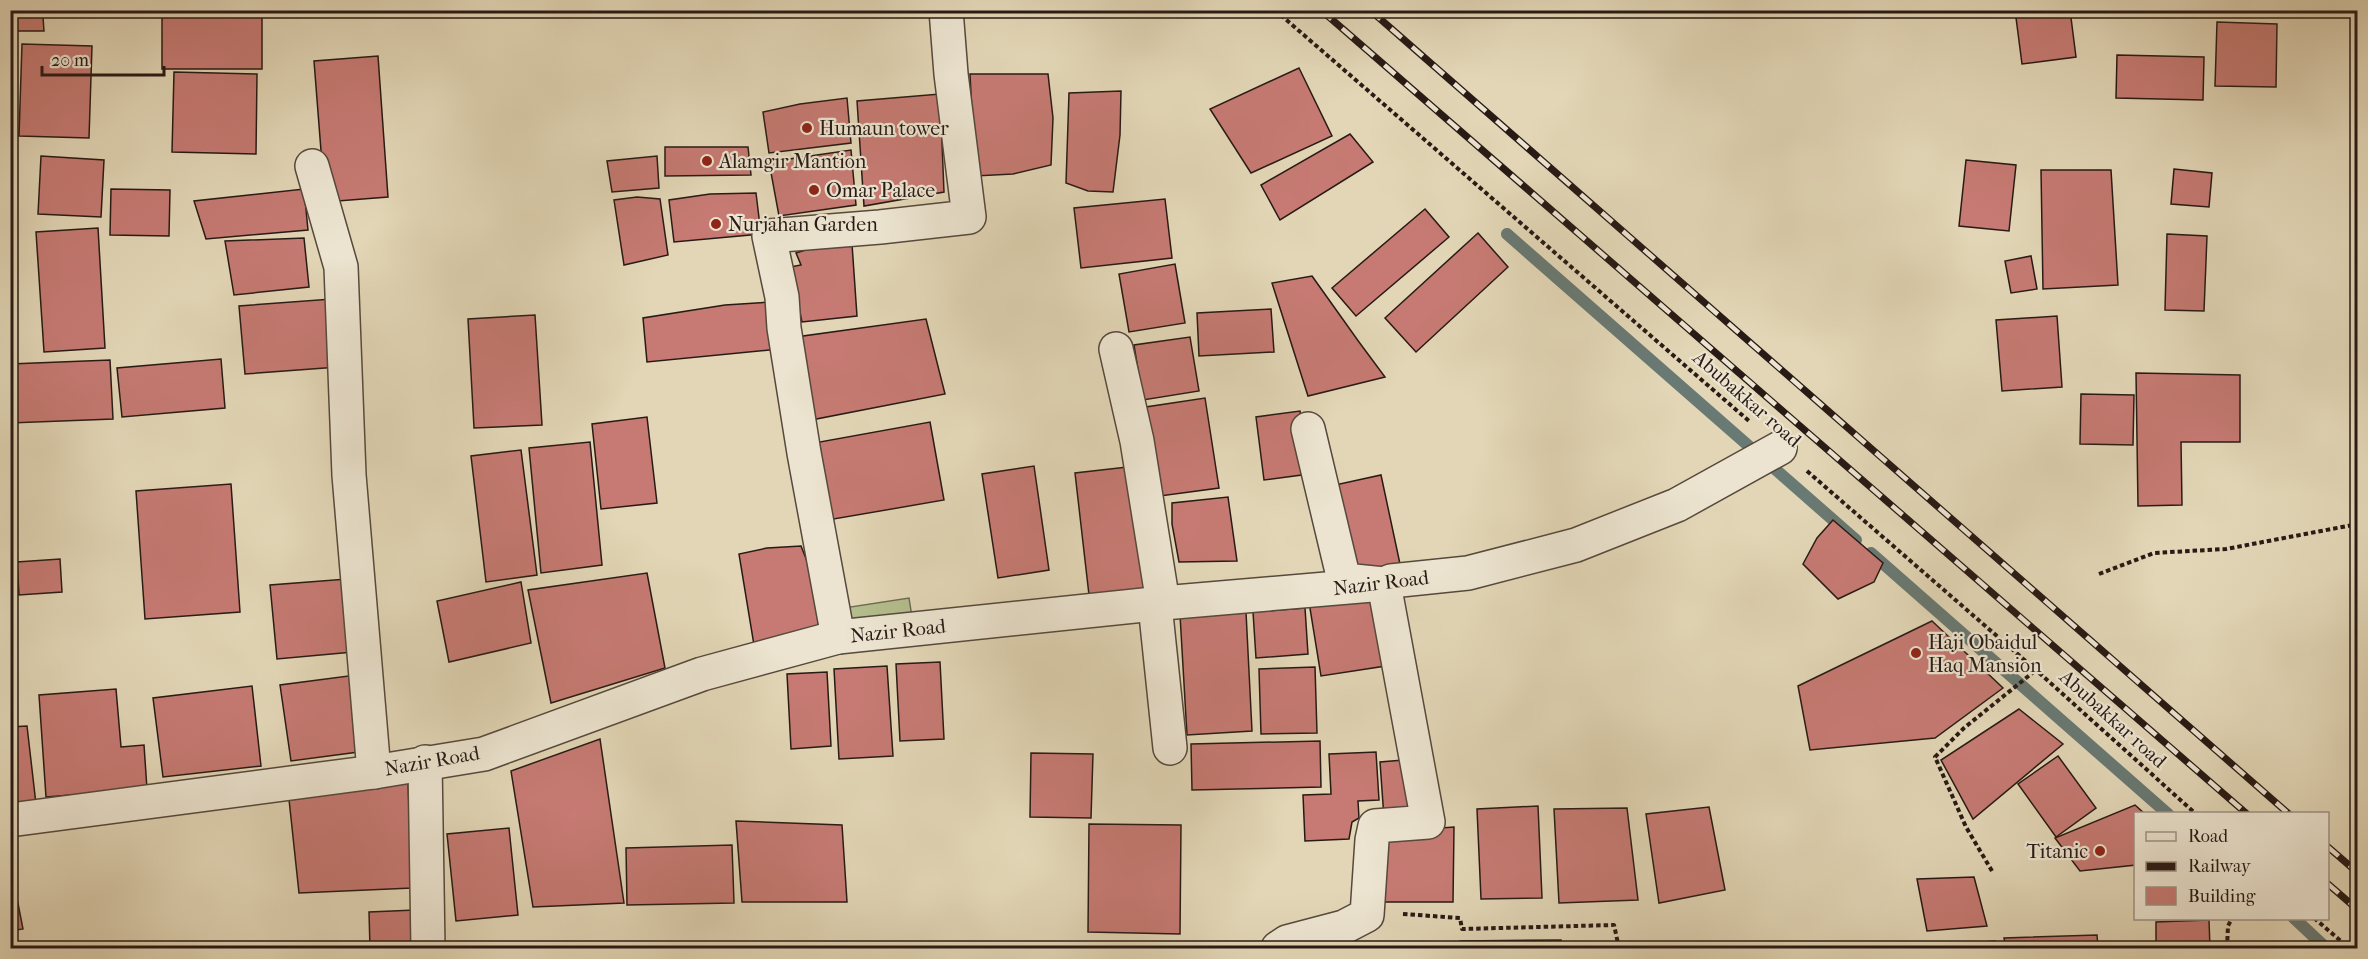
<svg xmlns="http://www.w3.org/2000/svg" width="2368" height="959" viewBox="0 0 2368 959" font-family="'IM FELL French Canon',serif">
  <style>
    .green { fill: #b4bd8d; stroke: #6e6c51; stroke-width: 1.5 }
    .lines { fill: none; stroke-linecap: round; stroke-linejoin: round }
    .stream { stroke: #697973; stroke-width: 12 }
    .building { fill: #c67a73; stroke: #281a15; stroke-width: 1.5 }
    .street-casing { stroke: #56493d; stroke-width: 36 }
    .path { stroke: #281a15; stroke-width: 4; stroke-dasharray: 4.5 3; stroke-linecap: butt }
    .street { stroke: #ece4d0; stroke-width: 33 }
    .rail-casing { stroke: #281a15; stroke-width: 7 }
    .rail { stroke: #ece4d0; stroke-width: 4.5; stroke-dasharray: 14; stroke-linecap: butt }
    .poi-dot { fill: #8f2418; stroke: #ece4d0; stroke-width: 2 }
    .labels { text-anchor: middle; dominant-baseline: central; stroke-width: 4.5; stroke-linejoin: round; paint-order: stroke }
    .poi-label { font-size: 20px; fill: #281a15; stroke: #ece4d0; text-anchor: start }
    .street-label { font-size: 20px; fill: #281a15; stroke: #ece4d0 }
  </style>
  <rect width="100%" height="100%" fill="#e2d6b6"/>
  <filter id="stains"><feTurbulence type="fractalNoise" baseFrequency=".00333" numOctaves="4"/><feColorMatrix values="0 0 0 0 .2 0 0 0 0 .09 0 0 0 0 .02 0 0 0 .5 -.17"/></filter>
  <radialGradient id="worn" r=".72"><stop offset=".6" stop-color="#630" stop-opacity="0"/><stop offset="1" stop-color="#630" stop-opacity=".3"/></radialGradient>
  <path class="green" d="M909 598 912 617 841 623 837 609Z"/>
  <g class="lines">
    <g class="stream">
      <path d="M1507 234 1856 540"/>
      <path d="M1871 553 2168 814"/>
      <path d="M2294 918 2326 948"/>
    </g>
  </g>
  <g class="building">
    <path d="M10 10H63V16L43 17 44 31H10Z"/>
    <path d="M2015 10H2070L2076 57 2022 64Z"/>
    <path d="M2205 10H2242V15L2205 14Z"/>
    <rect x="162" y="13" width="100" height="56"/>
    <path d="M2217 22 2277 24 2276 87 2215 86Z"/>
    <path d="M22 44 92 46 89 138 19 136Z"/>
    <path d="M2117 55 2204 57 2203 100 2116 98Z"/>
    <path d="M378 56 388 197 325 202 314 61Z"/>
    <path d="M1299 68 1332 136 1251 173 1210 109Z"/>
    <path d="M174 72 257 74 256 154 172 152Z"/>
    <path d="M970 74H1048L1053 118 1051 165 1013 174 975 176Z"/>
    <path d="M1121 91 1120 135 1113 192 1088 191 1066 183 1069 93Z"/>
    <path d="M940 94 944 192 864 206 857 101Z"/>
    <path d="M847 98 851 143 769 153 763 112 800 104Z"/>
    <path d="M1350 134 1373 162 1280 220 1261 185Z"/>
    <path d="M665 147H748L751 175 665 176Z"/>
    <path d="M851 150 856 205 779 216 769 162Z"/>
    <path d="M41 156 104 160 101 217 38 214Z"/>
    <path d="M657 156 659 188 612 192 607 161Z"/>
    <path d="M1966 160 2016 165 2009 231 1959 226Z"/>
    <path d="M2174 169 2212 173 2209 207 2171 204Z"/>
    <path d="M2041 170H2111L2118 285 2043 289Z"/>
    <path d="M111 189 170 190 169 236 110 235Z"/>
    <path d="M304 189 308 230 206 239 194 201Z"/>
    <path d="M756 193 761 234 674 242 669 200 710 194Z"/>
    <path d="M637 197 660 199 668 255 624 265 614 200Z"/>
    <path d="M1165 199 1172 258 1081 268 1074 208Z"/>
    <path d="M1425 209 1449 237 1356 316 1332 288Z"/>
    <path d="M98 228 105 348 44 352 36 232Z"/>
    <path d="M1478 233 1508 267 1416 352 1385 318Z"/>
    <path d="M2167 234 2207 236 2204 311 2165 310Z"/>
    <path d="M304 238 309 287 234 295 225 241Z"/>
    <path d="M852 244 857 316 802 322 790 267 801 265 796 253 818 246Z"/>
    <path d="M2031 256 2037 289 2011 293 2005 261Z"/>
    <path d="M1175 264 1185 323 1129 332 1119 274Z"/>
    <path d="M1312 276 1359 342 1385 377 1308 396 1272 283Z"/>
    <path d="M332 299 338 367 245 374 239 306Z"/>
    <path d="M771 302 779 349 647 362 643 318 725 305Z"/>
    <path d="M1271 309 1274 352 1199 356 1197 313Z"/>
    <path d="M535 315 542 425 474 428 468 319Z"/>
    <path d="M2057 316 2062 387 2002 391 1996 320Z"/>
    <path d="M926 319 945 394 811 420 796 337Z"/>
    <path d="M1190 337 1199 391 1143 400 1134 345Z"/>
    <path d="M221 359 225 408 122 417 117 368Z"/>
    <path d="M110 360 113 419 10 423V364Z"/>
    <path d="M2136 373 2240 375V442H2181L2182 505 2138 506Z"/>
    <path d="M2081 394 2134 395 2133 445 2080 444Z"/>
    <path d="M1205 398 1219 488 1160 496 1146 407Z"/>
    <path d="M1300 411 1309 474 1264 480 1256 417Z"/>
    <path d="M647 417 657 503 601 509 592 424Z"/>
    <path d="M930 422 944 500 828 520 814 443Z"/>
    <path d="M590 442 602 565 541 573 529 448Z"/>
    <path d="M521 450 537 575 486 582 471 456Z"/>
    <path d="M1034 466 1049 570 998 578 982 474Z"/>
    <path d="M1136 466 1150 588 1089 595 1075 473Z"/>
    <path d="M1381 475 1400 564 1354 573 1335 485Z"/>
    <path d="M231 484 240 612 145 619 136 491Z"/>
    <path d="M1228 497 1237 561 1179 562 1172 524V503Z"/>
    <path d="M1833 520 1883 563 1874 582 1838 599 1803 564 1817 538Z"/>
    <path d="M801 546 817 586 818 631 754 645 739 554 767 548Z"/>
    <path d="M60 559 62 592 19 595 17 562Z"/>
    <path d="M647 573 665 668 551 703 528 590Z"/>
    <path d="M347 579 353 652 277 659 270 585Z"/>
    <path d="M521 582 531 643 449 662 437 601Z"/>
    <path d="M1380 590 1392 665 1321 676 1309 602Z"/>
    <path d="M1305 608 1308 654 1256 658 1253 612Z"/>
    <path d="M1246 612 1252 731 1187 735 1180 615Z"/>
    <path d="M1932 621 2003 688 1935 738 1810 750 1798 686Z"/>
    <path d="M940 662 944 739 900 741 896 664Z"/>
    <path d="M887 666 893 756 839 759 834 669Z"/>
    <path d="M1315 667 1317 733 1261 734 1259 669Z"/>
    <path d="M827 672 831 746 791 749 787 674Z"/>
    <path d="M356 675 366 751 291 761 280 685Z"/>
    <path d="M252 686 261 766 163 777 153 698Z"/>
    <path d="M116 689 121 747 144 745 147 789 46 797 39 695Z"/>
    <path d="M2019 709 2063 744 1973 819 1941 760Z"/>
    <path d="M27 726 36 804 10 807V727Z"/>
    <path d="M600 739 624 903 533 907 511 771Z"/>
    <path d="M1320 741 1321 787 1192 790 1191 744Z"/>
    <path d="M1376 752 1379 800 1358 801 1359 818 1352 822 1349 839 1305 841 1303 795 1331 794 1329 754Z"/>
    <path d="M1031 753 1093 754 1091 818 1030 817Z"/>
    <path d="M2058 756 2096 808 2056 837 2018 784Z"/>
    <path d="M1415 759 1420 815 1384 818 1380 762Z"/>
    <path d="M408 783 412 888 299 893 288 790Z"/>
    <path d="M2135 805 2145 814H2136V865L2080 871 2055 838Z"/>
    <path d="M1538 806 1542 898 1481 899 1477 809Z"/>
    <path d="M1709 807 1725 890 1659 903 1646 814Z"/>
    <path d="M1627 808 1638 900 1559 903 1554 809Z"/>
    <path d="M736 821 842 825 847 902H742Z"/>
    <path d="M1089 824 1181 825 1180 934 1088 932Z"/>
    <path d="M1454 827 1453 902H1384L1383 832Z"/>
    <path d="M509 828 518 915 456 921 447 834Z"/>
    <path d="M732 845 734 903 627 905 626 848Z"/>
    <path d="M10 863 23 929 10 931Z"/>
    <path d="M1974 877 1987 926 1927 931 1917 879Z"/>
    <path d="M415 910 416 948H370L369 912Z"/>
    <path d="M2209 920 2210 948H2156V922Z"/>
    <path d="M2097 935 2098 948H2006L2004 938Z"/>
    <path d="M1561 940V948H1461L1460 941Z"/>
    <path d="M1995 941 1996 948H1934L1933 946Z"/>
  </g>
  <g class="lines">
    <g class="street-casing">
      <g id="street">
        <path d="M312 166 341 267 349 475 374 772"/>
        <path d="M1116 349 1137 441 1163 603"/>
        <path d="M1155 605 1170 748"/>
        <path d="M838 637 804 453 784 328 782 297 769 236 880 227 969 217 951 74 946 10"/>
        <path d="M425 762 428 948"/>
        <path d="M10 820 374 772 484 754 702 674 838 637 1163 603 1384 584 1391 581 1468 573 1576 545 1677 505 1780 448"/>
        <path d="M1278 948 1287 942 1344 927 1367 915 1372 840 1375 826 1428 822 1384 584 1344 580 1308 429"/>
      </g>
    </g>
    <g class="path">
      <path d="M1275 10 1749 421"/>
      <path d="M1807 471 2036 670 2196 814"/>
      <path d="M2099 574 2154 553 2226 549 2358 524"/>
      <path d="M1992 871 1966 827 1935 757 1964 728 2036 670"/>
      <path d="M1403 914 1460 918 1462 929 1614 925 1619 948"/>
      <path d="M2314 918 2349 948"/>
      <path d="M2227 948 2228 926 2232 918"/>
    </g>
    <use href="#street" class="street"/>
    <g class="rail-casing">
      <g id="rail">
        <path d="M1321 10 2247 814"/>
        <path d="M1370 10 2289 814"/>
        <path d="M2328 847 2358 873"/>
        <path d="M2328 884 2358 910"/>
      </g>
    </g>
    <use href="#rail" class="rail"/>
  </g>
  <g class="poi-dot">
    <circle cx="807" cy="128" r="6"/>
    <circle cx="707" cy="161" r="6"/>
    <circle cx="814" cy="190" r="6"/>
    <circle cx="716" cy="224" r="6"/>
    <circle cx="1916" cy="653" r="6"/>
    <circle cx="2100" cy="851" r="6"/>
  </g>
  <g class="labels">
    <g class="poi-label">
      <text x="819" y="128">Humaun tower</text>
      <text x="719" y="161">Alamgir Mantion</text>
      <text x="826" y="190">Omar Palace</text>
      <text x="728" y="224">Nurjahan Garden</text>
      <text x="1928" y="642">Haji Obaidul<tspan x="1928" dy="23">Haq Mansion</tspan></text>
      <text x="2088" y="851" text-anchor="end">Titanic</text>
    </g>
    <g class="street-label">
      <text transform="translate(1747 399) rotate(41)">Abubakkar road</text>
      <text transform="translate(1381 583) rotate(-7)">Nazir Road</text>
      <text transform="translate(898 631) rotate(-6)">Nazir Road</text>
      <text transform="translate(2113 719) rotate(42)">Abubakkar road</text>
      <text transform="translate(432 761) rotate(-10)">Nazir Road</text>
    </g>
  </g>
  <rect width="2368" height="959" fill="none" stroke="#e2d6b6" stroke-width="36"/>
  <rect x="12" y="12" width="2344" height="935" fill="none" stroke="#281a15" stroke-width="3"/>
  <rect x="18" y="18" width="2332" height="923" fill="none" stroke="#281a15" stroke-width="1.5"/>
  <rect x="2134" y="812" width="195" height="108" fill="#ece4d0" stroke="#9e9385" stroke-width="1.5"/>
  <rect x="2146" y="832" width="30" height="9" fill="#ece4d0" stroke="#9e9385" stroke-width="1.5"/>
  <text x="2188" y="842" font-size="18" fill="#281a15">Road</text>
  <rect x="2146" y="862" width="30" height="9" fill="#281a15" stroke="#9e9385" stroke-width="1.5"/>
  <text x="2188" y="872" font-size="18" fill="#281a15">Railway</text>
  <rect x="2146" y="887" width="30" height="18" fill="#c67a73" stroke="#9e9385" stroke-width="1.5"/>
  <text x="2188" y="902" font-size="18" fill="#281a15">Building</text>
  <path d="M42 66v9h122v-9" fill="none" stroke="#281a15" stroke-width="3"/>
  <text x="51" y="66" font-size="18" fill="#281a15" stroke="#ece4d0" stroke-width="4.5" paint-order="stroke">20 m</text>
  <rect width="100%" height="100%" filter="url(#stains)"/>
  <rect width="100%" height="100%" fill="url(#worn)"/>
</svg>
